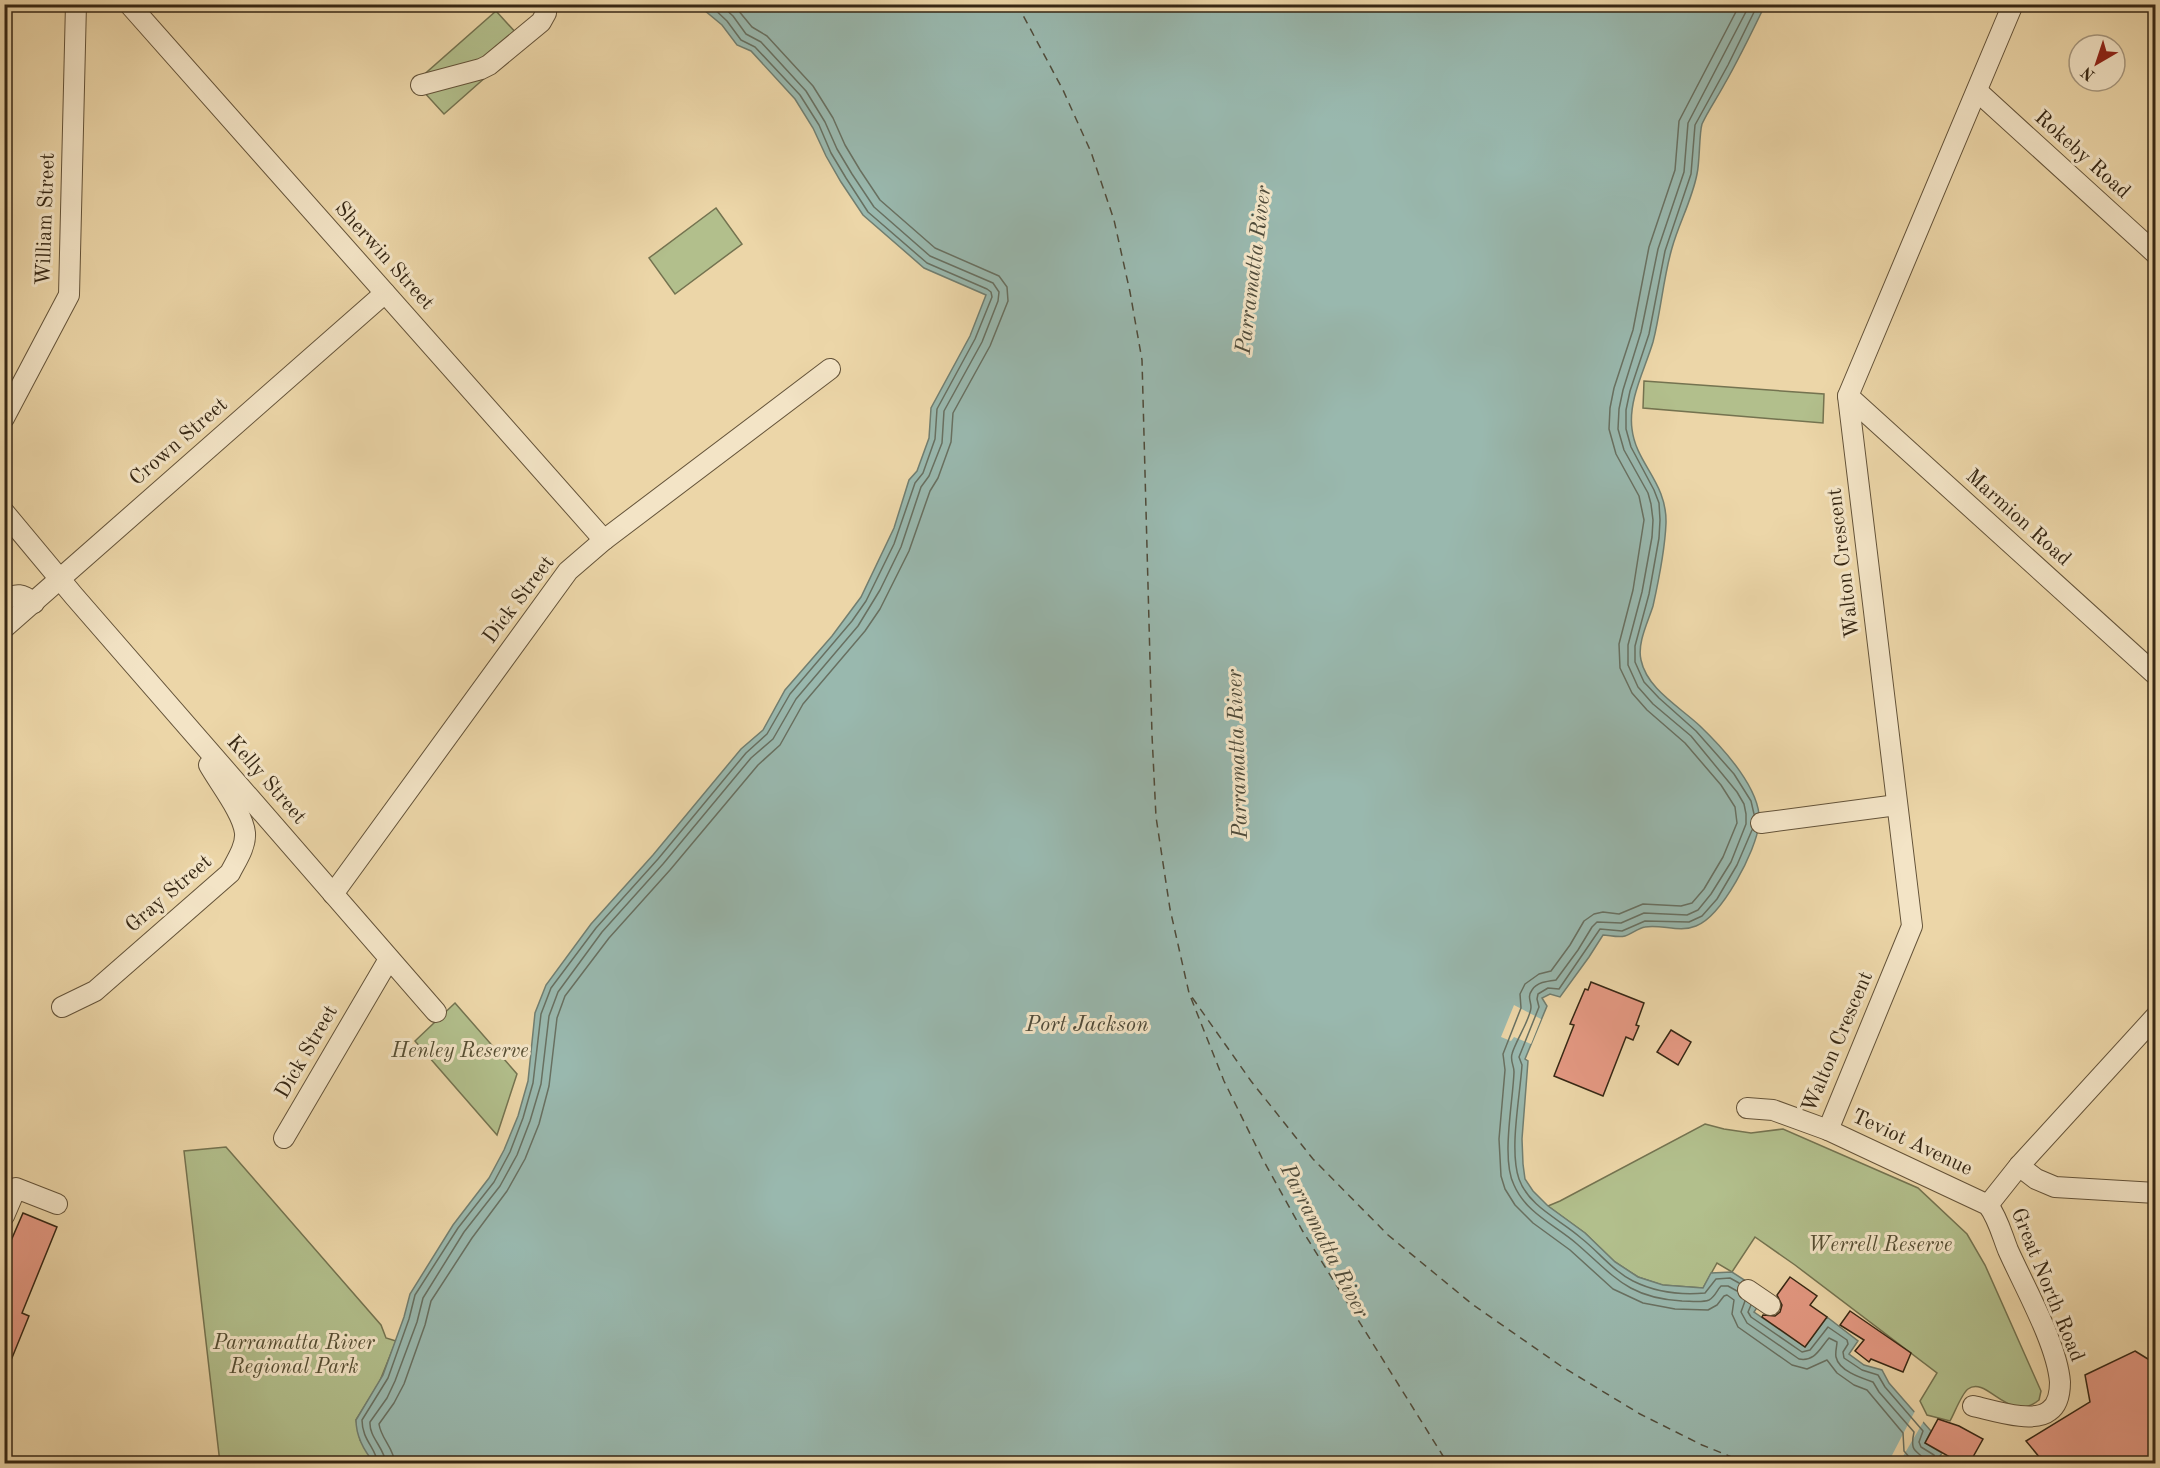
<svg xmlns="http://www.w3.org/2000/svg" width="2160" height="1468" viewBox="0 0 2160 1468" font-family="'Old Standard TT',serif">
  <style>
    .green { fill: #b2bf8c; stroke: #747350; stroke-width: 1.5 }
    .water { fill: #99b8ae; stroke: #717e70; stroke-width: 1.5 }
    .pier { fill: #ecd6a8 }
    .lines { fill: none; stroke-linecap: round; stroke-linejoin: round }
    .shore { stroke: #687061; stroke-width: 1.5 }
    .ferry { stroke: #4f4b3a; stroke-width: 1.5; stroke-dasharray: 8 6; stroke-linecap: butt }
    .building { fill: #e59983; stroke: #362714; stroke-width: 1.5 }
    .minor-casing { stroke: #645339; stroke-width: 22 }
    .minor { stroke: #f3e4c6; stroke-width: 20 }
    .labels { text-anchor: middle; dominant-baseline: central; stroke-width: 6; stroke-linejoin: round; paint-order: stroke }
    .street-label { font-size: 21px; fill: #362714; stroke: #f3e4c6 }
    .park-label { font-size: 21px; font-style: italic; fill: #554d32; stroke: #f3e4c6 }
    .water-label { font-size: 22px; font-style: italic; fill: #4f4b3a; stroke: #f3e4c6 }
  </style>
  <rect width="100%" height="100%" fill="#ecd6a8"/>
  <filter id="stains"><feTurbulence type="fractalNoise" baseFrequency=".00333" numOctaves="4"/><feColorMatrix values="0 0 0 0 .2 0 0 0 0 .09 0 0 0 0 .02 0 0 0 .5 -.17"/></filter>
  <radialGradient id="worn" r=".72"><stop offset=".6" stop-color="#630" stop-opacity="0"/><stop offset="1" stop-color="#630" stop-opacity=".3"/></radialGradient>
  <g class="green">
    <path d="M496 11 518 35 480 66 419 79Z"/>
    <path d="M487 76 444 114 422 90Z"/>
    <path d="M716 208 742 244 675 294 649 258Z"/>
    <path d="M1644 381 1824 394 1823 423 1643 408Z"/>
    <path d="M455 1003 517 1074 497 1135 415 1041Z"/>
    <path d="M1705 1124 1724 1129 1751 1133 1783 1129 1918 1188 1967 1234 1985 1265 2041 1391 2039 1400C2009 1425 1987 1375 1968 1389 1962 1393 1954 1414 1950 1421L1927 1415 1920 1401 1937 1373 1795 1265 1755 1237 1732 1272 1717 1263 1703 1288 1662 1285 1638 1277 1615 1262 1585 1233 1548 1206 1560 1201Z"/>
    <path d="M226 1147 381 1325 386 1338 396 1341 379 1383 356 1420 360 1440 375 1463H220L184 1151Z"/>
  </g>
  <path class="water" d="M698 5H1765C1752 32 1739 59 1724 85 1717 98 1708 111 1702 124 1699 134 1700 161 1697 174 1692 200 1679 223 1672 248 1663 279 1661 311 1653 342 1645 369 1628 400 1632 429 1636 464 1667 482 1666 523 1665 550 1659 579 1653 606 1648 622 1637 643 1641 660 1647 689 1680 707 1700 726 1723 748 1763 791 1759 824 1756 851 1722 916 1696 926 1679 933 1662 924 1645 927 1638 928 1632 934 1625 936 1618 938 1609 935 1603 935L1589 957 1560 997 1550 994 1542 998 1547 1006 1525 1059 1528 1061 1522 1139 1523 1164 1525 1179 1533 1191 1548 1206 1585 1233 1615 1262 1638 1277 1663 1285 1703 1288 1711 1273 1732 1272 1766 1294 1754 1312 1805 1347 1827 1317 1858 1341 1849 1354 1864 1365 1882 1370 1889 1383 1931 1431 1925 1443 1942 1453 1940 1456 1954 1463 375 1464C364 1451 356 1437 356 1420L383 1375 404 1317 410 1294 453 1225 489 1178 504 1150 518 1116 528 1081 535 1013 546 985 591 924 653 855 741 749 763 730 785 690 832 636 861 597 894 528 909 480 917 471 929 438 931 408 970 336 986 295 924 268 863 215 841 182 826 156 813 128 795 99 751 51 737 45 722 25Z"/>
  <g class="pier">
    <path d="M1514 1005 1541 1019 1531 1044 1514 1037 1511 1041 1501 1037Z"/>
    <path d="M1916 1409 1925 1419 1899 1463H1888Z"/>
  </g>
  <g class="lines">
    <g class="shore">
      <path d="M1740 4 1679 121 1675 170 1649 247 1633 330 1614 388 1610 408 1609 429 1616 454 1639 496 1644 520 1633 590 1619 644 1620 668 1632 693 1647 710 1685 743 1721 785 1735 807 1737 823 1723 857 1704 889 1692 903 1681 906 1643 904 1619 914 1603 912 1594 914 1584 921 1570 945 1551 971 1539 974 1525 984 1520 994 1521 1008 1503 1054 1505 1070 1499 1139 1501 1176 1505 1189 1515 1205 1533 1223 1570 1250 1613 1289 1643 1303 1675 1309 1708 1310 1717 1305 1724 1296 1727 1295 1734 1300 1732 1314 1738 1327 1792 1365 1807 1369 1827 1360 1837 1373 1854 1385 1867 1390 1903 1433 1904 1451 1915 1464"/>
      <path d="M1754 814 1751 801 1734 774 1696 731 1659 698 1644 682 1635 662V646L1649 594 1659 538 1660 520 1659 503 1654 490 1631 447 1626 429V410L1630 391 1649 334 1665 251 1691 174 1695 125 1728 65 1758 4"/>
      <path d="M1739 1283 1730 1278 1716 1279 1705 1293C1682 1295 1655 1292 1633 1281 1613 1271 1599 1252 1581 1238 1561 1220 1529 1207 1519 1179 1509 1150 1520 1097 1522 1065L1519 1057 1539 1007 1537 999 1538 994 1548 988 1559 989 1600 929 1622 931 1645 921 1689 922 1702 916 1717 899 1737 865 1752 830"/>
      <path d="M1737 1291 1728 1286H1721C1717 1290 1715 1297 1709 1300 1702 1303 1690 1301 1682 1301 1628 1298 1614 1276 1577 1244 1555 1225 1526 1213 1514 1185 1501 1159 1513 1102 1514 1072 1514 1065 1510 1061 1512 1054 1515 1042 1531 1018 1531 1007 1531 1001 1527 997 1532 990 1537 982 1548 981 1556 980L1578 950 1592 927 1597 922 1621 923 1644 913 1687 915 1698 910 1711 894 1731 862 1746 824V814L1744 804 1737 792 1691 736 1653 704 1638 687 1628 665V645L1642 592 1652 537 1653 520 1651 504 1648 493 1624 450 1618 429 1619 409 1623 390 1641 332 1658 249 1684 172 1688 123 1750 4"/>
      <path d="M1745 1301 1741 1312 1747 1323 1799 1359C1815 1362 1820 1348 1829 1338L1837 1342C1837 1346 1835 1352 1836 1357 1839 1371 1861 1378 1873 1382L1879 1392 1914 1432C1909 1455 1918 1449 1929 1464"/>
      <path d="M1751 1305 1748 1312 1751 1317 1802 1352 1810 1350 1828 1327 1847 1340 1848 1344 1843 1352 1844 1358 1862 1370 1878 1375 1885 1387 1923 1431 1919 1442 1921 1447 1934 1455 1937 1461 1941 1464"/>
      <path d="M378 1464C376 1448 362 1440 362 1420L388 1378 409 1319 415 1295 458 1228 494 1182 510 1152 523 1118 533 1083 541 1014 551 988 596 928 658 859 746 753 767 734 790 694 852 621 866 601 894 544 915 483 923 473 935 439 937 409 975 339 992 297 991 292 987 289 927 263 868 212 846 178 831 153 819 125 800 95 755 47 741 40 727 21 709 4"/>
      <path d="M386 1464C385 1448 369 1438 370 1422L387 1398 395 1381 417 1322 423 1298 464 1232 500 1186 517 1155 530 1121 541 1084 549 1016 558 992 602 932 663 864 751 758 773 739 796 699 858 626 880 590 901 547 921 487 929 476 942 443 944 411 982 342 998 301 999 292 993 283 930 256 874 207 852 174 837 149 825 122 806 91 761 42 746 34 733 16 720 4"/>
      <path d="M395 1464C394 1448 381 1439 379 1424L394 1403 404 1384 425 1325 431 1301 472 1238 507 1191 525 1159 539 1124 549 1086 557 1018 565 996 609 938 670 870 758 765 780 745 803 704 865 631 880 609 909 551 930 491 938 478 951 442 953 413 990 346 1008 301 1007 287 999 276 935 248 880 200 860 170 845 145 833 118 813 86 767 36 752 27 733 4"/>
    </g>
    <g class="ferry">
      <path d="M1017 4 1063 90 1091 152 1114 220 1130 292 1142 360 1152 735 1156 817 1170 909 1189 993 1251 1081 1313 1159 1388 1235 1472 1304 1561 1366 1640 1414 1702 1445 1749 1464"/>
      <path d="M1191 998 1224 1081 1262 1158 1302 1230 1448 1464"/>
    </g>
  </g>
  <g class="building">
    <path d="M1591 982 1644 1003 1636 1025 1639 1026 1633 1040 1626 1037 1603 1096 1554 1076 1574 1025 1570 1024 1585 989 1588 990Z"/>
    <path d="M1671 1030 1691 1042 1678 1065 1657 1052Z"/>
    <path d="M23 1213 57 1227 22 1313 29 1316 5 1375 4 1257Z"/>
    <path d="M1790 1277 1817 1296 1810 1305 1827 1317 1805 1347 1762 1317 1763 1315 1775 1316 1780 1312 1782 1305 1777 1295Z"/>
    <path d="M1850 1311 1911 1353 1903 1372 1871 1359 1869 1362 1855 1351 1864 1340 1840 1325Z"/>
    <path d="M2135 1351 2156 1364V1464H2045L2026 1441 2090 1402 2085 1375Z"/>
    <path d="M1938 1419 1959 1426 1983 1439 1969 1464H1962L1925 1443Z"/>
  </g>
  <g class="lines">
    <g class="minor-casing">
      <g id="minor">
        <path d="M129 4 604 540"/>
        <path d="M421 85 481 69 489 65 541 22 546 13 543 4"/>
        <path d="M1977 91 2156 254"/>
        <path d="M1848 396 2156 675"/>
        <path d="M4 418 69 295 76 4"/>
        <path d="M4 512 74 596 436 1012"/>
        <path d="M4 601C16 592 23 594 34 603"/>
        <path d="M4 628 385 293"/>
        <path d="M1761 823 1897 805"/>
        <path d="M333 894 568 571 604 540 830 369"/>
        <path d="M62 1007 95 991 230 873C236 861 246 847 245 833 243 813 219 783 209 765"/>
        <path d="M1747 1108 1773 1110 1828 1130 1988 1205C1998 1218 2002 1235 2008 1250 2024 1286 2057 1344 2060 1382 2060 1392 2058 1405 2049 1411 2033 1424 1992 1410 1973 1406"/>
        <path d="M1828 1130 1912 926 1848 396 2013 4"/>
        <path d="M284 1138 389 959"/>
        <path d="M2019 1166 2036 1179 2055 1187 2156 1193"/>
        <path d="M1988 1205 2019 1166 2156 1016"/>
        <path d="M4 1216 16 1188 57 1204"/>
        <path d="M1748 1290 1770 1305"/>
      </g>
    </g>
    <use href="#minor" class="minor"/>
  </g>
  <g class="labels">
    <g class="street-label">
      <text transform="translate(2082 155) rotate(42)">Rokeby Road</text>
      <text transform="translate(46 219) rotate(-88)">William Street</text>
      <text transform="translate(384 256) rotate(48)">Sherwin Street</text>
      <text transform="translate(179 442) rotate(-41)">Crown Street</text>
      <text transform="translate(2018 518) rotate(42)">Marmion Road</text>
      <text transform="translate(1844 563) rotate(-97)">Walton Crescent</text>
      <text transform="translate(519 600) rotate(-53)">Dick Street</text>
      <text transform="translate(266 780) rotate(49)">Kelly Street</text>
      <text transform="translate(169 894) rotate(-41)">Gray Street</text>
      <text transform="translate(1838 1042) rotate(-67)">Walton Crescent</text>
      <text transform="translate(307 1052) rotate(-60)">Dick Street</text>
      <text transform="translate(1912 1143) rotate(25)">Teviot Avenue</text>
      <text transform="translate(2047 1285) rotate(68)">Great North Road</text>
    </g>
    <g class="park-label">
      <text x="460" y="1051">Henley Reserve</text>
      <text x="1880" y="1245">Werrell Reserve</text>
      <text x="294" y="1343">Parramatta River<tspan x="294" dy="24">Regional Park</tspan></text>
    </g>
    <g class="water-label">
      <text transform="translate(1254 270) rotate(-83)">Parramatta River</text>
      <text transform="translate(1238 754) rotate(-92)">Parramatta River</text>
      <text x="1087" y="1025">Port Jackson</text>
      <text transform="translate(1324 1241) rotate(63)">Parramatta River</text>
    </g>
  </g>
  <rect width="2160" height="1468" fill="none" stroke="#ecd6a8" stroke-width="24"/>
  <rect x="6" y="6" width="2148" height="1456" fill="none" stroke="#362714" stroke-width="3"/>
  <rect x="12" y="12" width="2136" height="1444" fill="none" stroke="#362714" stroke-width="1.5"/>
  <g transform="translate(2097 63) rotate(219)"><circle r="28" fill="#f3e4c6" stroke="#a7987f" stroke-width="1.5"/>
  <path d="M0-4.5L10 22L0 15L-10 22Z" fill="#8f2418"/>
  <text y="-9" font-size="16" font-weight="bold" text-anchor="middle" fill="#362714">N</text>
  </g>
  <rect width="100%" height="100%" filter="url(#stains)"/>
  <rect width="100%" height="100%" fill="url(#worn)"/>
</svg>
